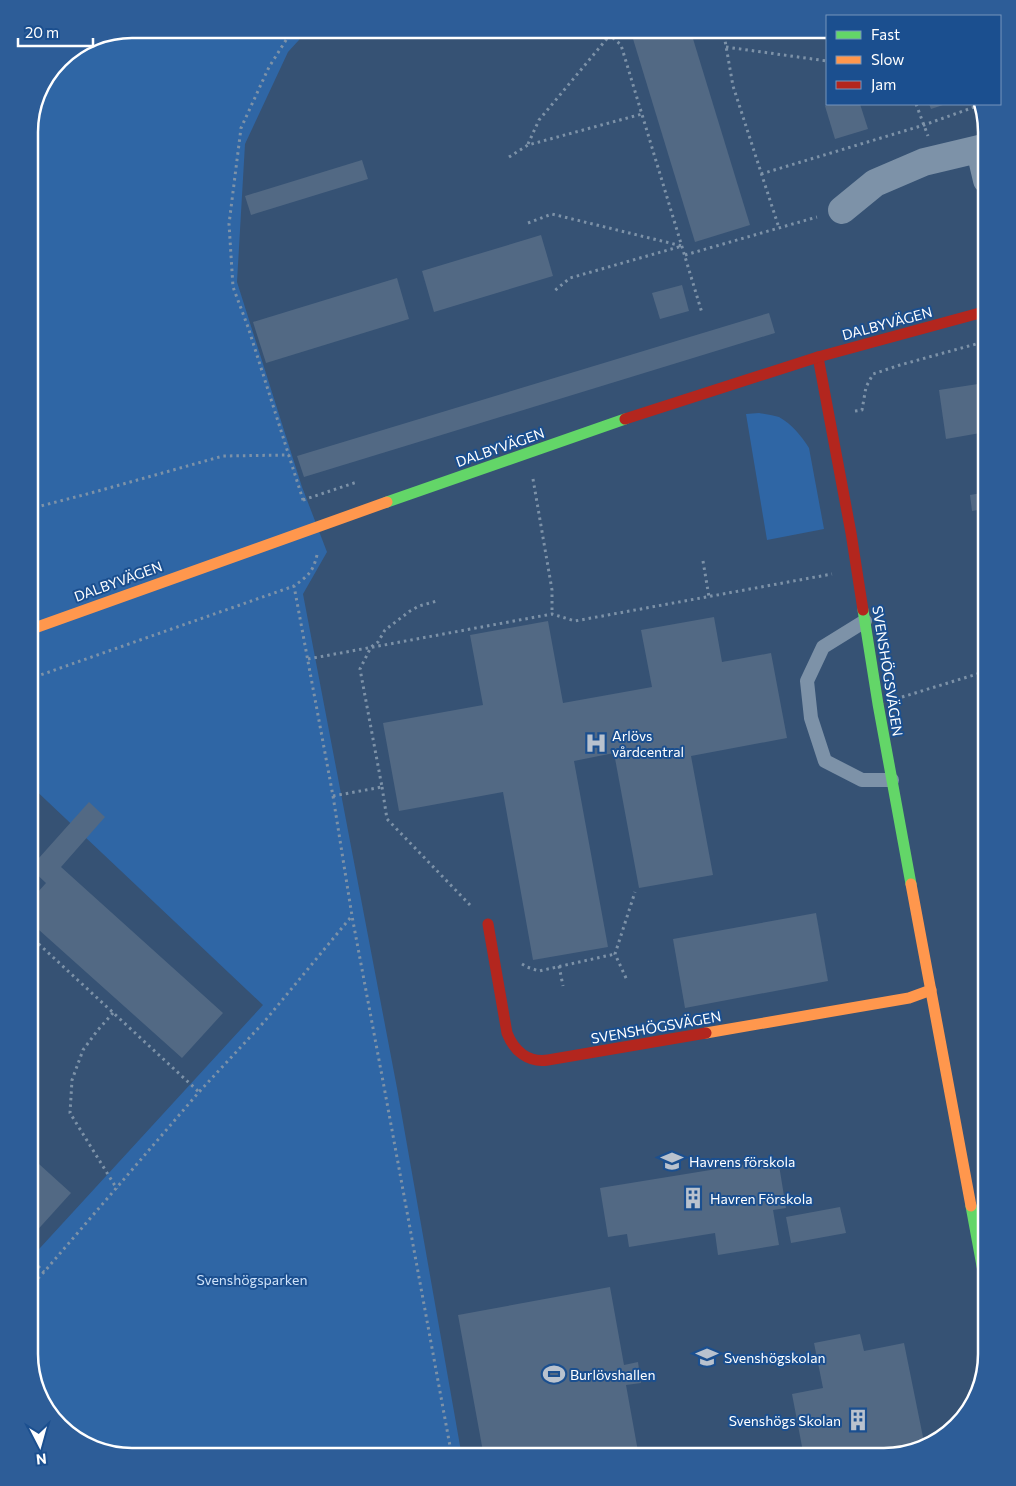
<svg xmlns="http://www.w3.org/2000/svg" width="1016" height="1486" viewBox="0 0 1016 1486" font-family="Commissioner,sans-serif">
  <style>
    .green { fill: #2f66a5 }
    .building { fill: #526984 }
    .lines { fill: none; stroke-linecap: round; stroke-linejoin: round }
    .path { stroke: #7d92a8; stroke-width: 3; stroke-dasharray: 2.5 4; stroke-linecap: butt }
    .lane { stroke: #7d92a8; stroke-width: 14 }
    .street { stroke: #7d92a8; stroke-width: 28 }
    .fast { stroke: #63d668; stroke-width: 11 }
    .slow { stroke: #ff974d; stroke-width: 11 }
    .jam { stroke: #b3261e; stroke-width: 11 }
    .labels { text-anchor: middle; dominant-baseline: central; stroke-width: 4; stroke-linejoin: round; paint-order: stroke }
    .street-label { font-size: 14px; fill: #fff; stroke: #1b4f8f }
    .poi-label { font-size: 14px; fill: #fff; stroke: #1b4f8f; text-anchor: start }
    .park-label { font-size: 14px; fill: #cfe3fa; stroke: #1b4f8f }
    .rim { fill: none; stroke: #fff; stroke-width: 2.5 }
  </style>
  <rect width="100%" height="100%" fill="#365274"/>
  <g class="green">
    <path d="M132 29H309L288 52 245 144 237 282 302 487 327 552 303 594 397 1088 462 1457H125L75 1440 42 1406 29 1354V1260L263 1005 29 784V125L39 86 59 59 93 36Z"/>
    <path d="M759 413C765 414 773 415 779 417 792 424 802 437 809 448L824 529 767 540 746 414Z"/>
  </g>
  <g class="building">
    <path d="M630 29H690L750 225 695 242Z"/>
    <path d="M831 104H860L868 129 835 139 825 106Z"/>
    <path d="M929 104H946L931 109Z"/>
    <path d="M362 160 368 179 251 215 245 196Z"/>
    <path d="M541 235 553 276 434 312 422 271Z"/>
    <path d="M397 278 409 319 266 363 253 322Z"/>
    <path d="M682 285 689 311 660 319 652 293Z"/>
    <path d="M769 313 775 333 304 477 297 456Z"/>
    <path d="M978 384 986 432 946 439 939 390Z"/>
    <path d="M987 492V530H986L983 509 972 511 970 495Z"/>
    <path d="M714 617 722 662 771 653 787 738 691 756 713 875 639 888 614 753 574 761 608 947 533 960 503 792 399 811 383 723 483 705 470 635 548 621 563 703 652 687 641 630Z"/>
    <path d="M89 802 105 817 61 867 223 1013 182 1058 29 921V902L46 883 30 868Z"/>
    <path d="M816 913 828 981 685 1008 673 939Z"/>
    <path d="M29 1155 71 1193 32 1236 29 1234Z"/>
    <path d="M778 1159 786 1208 773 1210 779 1245 718 1255 715 1233 629 1247 627 1234 608 1237 600 1188Z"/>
    <path d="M840 1207 846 1233 791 1243 786 1217Z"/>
    <path d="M610 1287 624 1365 638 1362 641 1383 626 1385 639 1457H484L458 1315Z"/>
    <path d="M860 1334 864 1351 904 1343 925 1447 885 1457H804L792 1394 823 1388 814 1343Z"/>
  </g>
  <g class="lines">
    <g class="path">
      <path d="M293 29 269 67 241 128 229 224 233 287 248 327 304 503"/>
      <path d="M603 29 621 45 702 313"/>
      <path d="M723 29 733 86 779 228"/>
      <path d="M726 47 827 61"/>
      <path d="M916 104 928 136"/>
      <path d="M528 144 539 120 610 35"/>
      <path d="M509 157 528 145 642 114"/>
      <path d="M761 174 924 125 980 105"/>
      <path d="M528 223 552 214 682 246 570 278 553 292"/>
      <path d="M685 255 817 217"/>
      <path d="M855 411 862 410 866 387 873 374 900 365 987 341"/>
      <path d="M533 479 552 590V614"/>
      <path d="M303 500 357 482"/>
      <path d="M29 509 91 493 223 456 289 455"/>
      <path d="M317 555C313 572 308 576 294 586L333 796 352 916 385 1092 452 1457"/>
      <path d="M703 561 709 597"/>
      <path d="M308 659 552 614 575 621 832 574"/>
      <path d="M29 679 294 586"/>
      <path d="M902 697 987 671"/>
      <path d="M382 787 387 819 470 905"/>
      <path d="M333 796 382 787 360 669 371 647 378 642 385 630 410 611 419 606 437 601"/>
      <path d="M29 935 199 1092"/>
      <path d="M522 964 527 967 539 971 615 954"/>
      <path d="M559 966 563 986"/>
      <path d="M626 978 615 954 635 892"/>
      <path d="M113 1013 97 1031 83 1050 72 1080 70 1113 117 1189"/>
      <path d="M29 1257 44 1272"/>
      <path d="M29 1288 44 1272 199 1092 264 1022 351 917"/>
    </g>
    <path class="lane" d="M865 621 823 647 807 681 811 718 825 761 862 780H892"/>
    <g class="street">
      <path d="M980 150 987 180"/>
      <path d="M842 210 875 183 924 162 987 147"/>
    </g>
    <g class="fast">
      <path d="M387 502 625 419"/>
      <path d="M863 610 878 704 911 884"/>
      <path d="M971 1206 987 1293"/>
    </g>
    <g class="slow">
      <path d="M29 630 387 502"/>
      <path d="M911 884 971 1206"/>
      <path d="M706 1033 909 998 931 990"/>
    </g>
    <g class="jam">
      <path d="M818 357 851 533 863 610"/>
      <path d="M625 419 818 357 987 311"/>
      <path d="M488 924 507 1033C514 1051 528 1063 548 1060L706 1033"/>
    </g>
  </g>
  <defs>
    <g id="hospital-bare" transform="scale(1.725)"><path d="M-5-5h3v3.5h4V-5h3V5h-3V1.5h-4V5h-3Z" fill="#b9c2ce" stroke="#1b4f8f" stroke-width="2.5" paint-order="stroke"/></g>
    <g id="school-bare" transform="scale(1.725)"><path d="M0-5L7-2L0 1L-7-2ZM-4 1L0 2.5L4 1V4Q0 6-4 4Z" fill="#b9c2ce" stroke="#1b4f8f" stroke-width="2.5" paint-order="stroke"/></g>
    <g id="building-bare" transform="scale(1.725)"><path d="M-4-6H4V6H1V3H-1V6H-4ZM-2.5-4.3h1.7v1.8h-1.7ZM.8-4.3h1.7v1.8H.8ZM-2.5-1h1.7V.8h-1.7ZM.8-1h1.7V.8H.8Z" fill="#b9c2ce" stroke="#1b4f8f" stroke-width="2.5" paint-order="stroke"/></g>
    <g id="stadium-bare" transform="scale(1.725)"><path d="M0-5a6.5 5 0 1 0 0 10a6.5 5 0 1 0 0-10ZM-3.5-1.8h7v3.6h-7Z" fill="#b9c2ce" stroke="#1b4f8f" stroke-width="2.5" paint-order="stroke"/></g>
  </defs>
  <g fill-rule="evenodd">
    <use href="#hospital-bare" x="596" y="743"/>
    <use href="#school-bare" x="672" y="1161"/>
    <use href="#building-bare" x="693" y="1198"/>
    <use href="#school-bare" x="707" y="1357"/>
    <use href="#stadium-bare" x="554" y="1374"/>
    <use href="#building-bare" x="858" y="1420"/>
  </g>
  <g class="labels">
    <g class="street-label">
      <text transform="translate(887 323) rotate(-15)">DALBYVÄGEN</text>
      <text transform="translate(500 447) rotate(-19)">DALBYVÄGEN</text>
      <text transform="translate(118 581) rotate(-20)">DALBYVÄGEN</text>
      <text transform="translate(888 671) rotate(81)">SVENSHÖGSVÄGEN</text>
      <text transform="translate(656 1027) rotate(-10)">SVENSHÖGSVÄGEN</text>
    </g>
    <g class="poi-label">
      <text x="612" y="735">Arlövs<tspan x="612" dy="16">vårdcentral</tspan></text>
      <text x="689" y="1161">Havrens förskola</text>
      <text x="710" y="1198">Havren Förskola</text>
      <text x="724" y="1357">Svenshögskolan</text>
      <text x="570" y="1374">Burlövshallen</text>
      <text x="841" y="1420" text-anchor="end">Svenshögs Skolan</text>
    </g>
    <g class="park-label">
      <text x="252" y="1279">Svenshögsparken</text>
    </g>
  </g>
  <path d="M0 0H1016V1486H0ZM132 38H884A94 94 0 0 1 978 132V1354A94 94 0 0 1 884 1448H132A94 94 0 0 1 38 1354V132A94 94 0 0 1 132 38Z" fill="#2d5d98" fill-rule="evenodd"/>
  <path class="rim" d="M132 38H884A94 94 0 0 1 978 132V1354A94 94 0 0 1 884 1448H132A94 94 0 0 1 38 1354V132A94 94 0 0 1 132 38Z"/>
  <rect x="826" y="15" width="175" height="90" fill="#1b4f8f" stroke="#7695bc"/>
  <rect x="836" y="31" width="25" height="8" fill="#63d668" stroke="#7695bc"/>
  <text x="871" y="40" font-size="15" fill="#ffffff">Fast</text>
  <rect x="836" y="56" width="25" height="8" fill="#ff974d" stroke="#7695bc"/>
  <text x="871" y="65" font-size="15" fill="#ffffff">Slow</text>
  <rect x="836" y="81" width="25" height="8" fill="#b3261e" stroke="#7695bc"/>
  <text x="871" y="90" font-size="15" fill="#ffffff">Jam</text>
  <g transform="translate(40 1446) rotate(174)" stroke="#1b4f8f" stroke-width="4" paint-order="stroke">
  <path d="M0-4L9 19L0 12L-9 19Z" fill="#ffffff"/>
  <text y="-8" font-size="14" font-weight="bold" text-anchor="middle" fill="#ffffff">N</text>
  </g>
  <path d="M18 38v8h75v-8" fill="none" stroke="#ffffff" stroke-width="2.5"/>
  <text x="25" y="38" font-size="15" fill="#ffffff" stroke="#1b4f8f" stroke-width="4" paint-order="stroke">20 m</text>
</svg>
